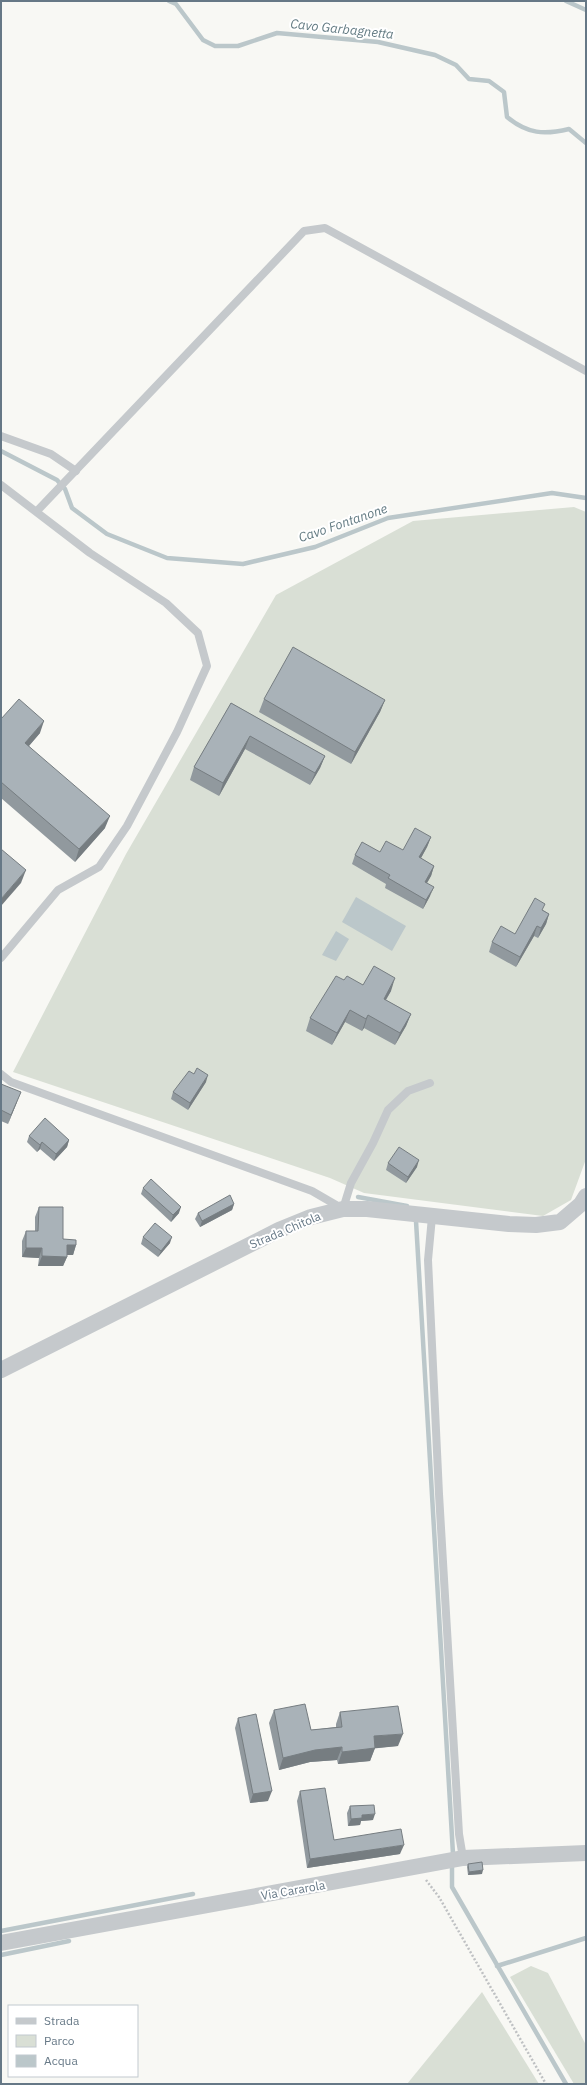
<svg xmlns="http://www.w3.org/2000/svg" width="587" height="2085" viewBox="0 0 587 2085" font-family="'IBM Plex Sans',sans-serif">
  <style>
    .green { fill: #d9dfd5 }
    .water { fill: #bbc7ca }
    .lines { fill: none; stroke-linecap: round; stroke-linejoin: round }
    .stream { stroke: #bbc7ca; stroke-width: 4.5 }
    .path { stroke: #bfc1c3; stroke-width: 2.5; stroke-dasharray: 2 2; stroke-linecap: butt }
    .service { stroke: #c5c9cc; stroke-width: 8 }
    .minor { stroke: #c5c9cc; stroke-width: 16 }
    .wall { fill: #91999e }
    .shaded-wall { fill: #767d81 }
    .building { fill: #a9b2b8; stroke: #767d81 }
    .labels { text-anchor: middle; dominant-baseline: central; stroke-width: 4; stroke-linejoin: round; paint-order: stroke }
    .street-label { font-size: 12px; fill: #667886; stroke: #fff }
    .water-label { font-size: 13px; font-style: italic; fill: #627a82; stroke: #fff }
  </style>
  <rect width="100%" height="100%" fill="#f8f8f4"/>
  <g class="green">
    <path d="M574 507 586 512V1159L571 1200 543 1216 364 1193 330 1178 13 1072 126 854 276 595 413 521Z"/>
    <path d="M531 1966 548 1973 586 2045V2084H574L510 1977Z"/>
    <path d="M482 1992 539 2084H407Z"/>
  </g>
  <g class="water">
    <path d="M356 897 406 926 392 951 342 922Z"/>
    <path d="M336 931 349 939 336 961 322 955Z"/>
  </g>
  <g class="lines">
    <g class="stream">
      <path d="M169 1 176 4 203 40 215 46H238L277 33 378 42 435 55 456 65 469 79 489 81 504 92 507 117C528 134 544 135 569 129L586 143"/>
      <path d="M566 1 586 10"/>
      <path d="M1 451 57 480 65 489 72 508 107 534 167 558 243 564 315 547 388 518 552 493 586 498"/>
      <path d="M358 1197 407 1206"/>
      <path d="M416 1221 453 1854"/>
      <path d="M452 1866V1887L566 2084"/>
      <path d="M1 1931 193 1894"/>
      <path d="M1 1955 69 1941"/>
      <path d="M497 1966 586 1938"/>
    </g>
    <path class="path" d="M426 1880 439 1897 546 2084"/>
    <g class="service">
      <path d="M1 436 51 454 76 471"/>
      <path d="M1 485 90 553 166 603 198 633 207 666 177 732 127 826 99 867 58 890 1 958"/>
      <path d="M37 511 304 231 325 228 586 371"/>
      <path d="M1 1074 11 1082 312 1191 343 1209 351 1183 373 1143 388 1110 408 1091 430 1083"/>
      <path d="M432 1217 428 1260 439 1494 459 1834 463 1858"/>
    </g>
    <g class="minor">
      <path d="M1 1370 279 1230 311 1217 343 1209H367L509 1224 536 1225 560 1222 581 1204 586 1196"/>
      <path d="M1 1943 463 1858 586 1853"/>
    </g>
  </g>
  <g class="wall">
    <path d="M264 699 385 700 380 712 351 764 259 712Z"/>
    <path d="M231 703 325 756 320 768 310 785 245 749 219 796 190 780 194 767Z"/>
    <path d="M1 719 40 733 29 746 105 828 75 862 1 798Z"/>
    <path d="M431 837 427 847 421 858 434 866 431 876 427 883 430 896 423 909 385 888 386 884 352 864 355 855 403 850Z"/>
    <path d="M543 910 549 914 546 924 538 938 534 936 516 967 489 952 492 942 515 934Z"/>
    <path d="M344 980 363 985 391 991 386 1000 411 1014 406 1026 395 1045 364 1028 362 1031 345 1022 332 1045 306 1031 310 1018Z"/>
    <path d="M206 1082 188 1110 171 1099 173 1092Z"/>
    <path d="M1 1084 17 1102 8 1124 1 1121Z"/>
    <path d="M29 1136 69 1140 67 1147 54 1161 40 1149 37 1152 27 1142Z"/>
    <path d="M388 1163 417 1167 406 1183 386 1170Z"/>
    <path d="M143 1188 179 1213 171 1222 141 1194Z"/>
    <path d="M234 1204 232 1210 200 1227 195 1219 198 1213Z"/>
    <path d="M39 1207 63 1239 76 1245 73 1255H67V1257L63 1266H38L39 1258 22 1257V1241L26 1231H35V1217Z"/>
    <path d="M143 1237 170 1243 158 1257 141 1244Z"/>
    <path d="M274 1710 311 1730 336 1727V1724L340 1712 398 1746 375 1748 370 1761 338 1764 337 1760 310 1762 279 1770 269 1723Z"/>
    <path d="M238 1718 268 1801 250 1803 235 1728Z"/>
    <path d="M300 1791 334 1840 400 1854 307 1868 297 1801Z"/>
    <path d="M350 1806 373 1820 361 1821 360 1825 348 1826 347 1813Z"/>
    <path d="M468 1864 482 1874 468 1875 467 1867Z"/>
  </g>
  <g class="shaded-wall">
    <path d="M385 700 380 712 351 764 355 752Z"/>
    <path d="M44 721 40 733 21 755 25 743Z"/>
    <path d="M250 736 245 749 219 796 223 783Z"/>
    <path d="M325 756 320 768 310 785 315 773Z"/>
    <path d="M110 816 105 828 75 862 79 849Z"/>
    <path d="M431 837 427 847 416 867 419 857Z"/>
    <path d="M434 866 431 876 422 891 425 882Z"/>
    <path d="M26 870 21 883 1 906V899Z"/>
    <path d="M434 887 430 896 423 909 426 900Z"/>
    <path d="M549 914 546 924 538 938 541 928Z"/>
    <path d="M537 926 534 936 516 967 520 957Z"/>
    <path d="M395 978 391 991 379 1011 384 999Z"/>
    <path d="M350 1010 345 1022 332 1045 337 1033Z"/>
    <path d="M411 1014 406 1026 395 1045 400 1033Z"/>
    <path d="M368 1015 364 1028 362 1031 366 1019Z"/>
    <path d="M208 1075 206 1082 188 1110 190 1103Z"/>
    <path d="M21 1092 17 1102 8 1124 11 1115Z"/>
    <path d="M69 1140 67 1147 54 1161 56 1154Z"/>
    <path d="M42 1142 40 1149 37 1152 40 1145Z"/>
    <path d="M419 1160 417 1167 406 1183 408 1177Z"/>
    <path d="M234 1204 232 1210 200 1227 202 1221Z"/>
    <path d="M181 1207 179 1213 171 1222 173 1215Z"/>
    <path d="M172 1237 170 1243 158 1257 161 1251Z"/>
    <path d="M67 1245H76L73 1255H63Z"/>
    <path d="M26 1248H42L39 1258 22 1257Z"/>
    <path d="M42 1256 67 1257 63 1266H38Z"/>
    <path d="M403 1734 398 1746 369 1749 374 1736Z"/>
    <path d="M342 1747 337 1760 310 1762 279 1770 283 1758 315 1750Z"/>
    <path d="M375 1748 370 1761 338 1764 342 1752Z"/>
    <path d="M272 1791 268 1801 250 1803 253 1794Z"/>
    <path d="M375 1814 373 1820 361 1821 360 1825 348 1826 351 1819 362 1815Z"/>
    <path d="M404 1845 400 1854 307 1868 310 1859Z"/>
    <path d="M483 1870 482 1874 468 1875 469 1872Z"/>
  </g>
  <g class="building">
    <path d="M293 647 385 700 355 752 264 699Z"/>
    <path d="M19 699 44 721 25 743 110 816 79 849 1 782V719Z"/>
    <path d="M231 703 325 756 315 773 250 736 223 783 194 767Z"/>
    <path d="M415 828 431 837 419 857 434 866 425 882 434 887 426 900 388 878 390 875 355 855 362 842 380 852 386 841 403 850Z"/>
    <path d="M1 849 26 870 1 899Z"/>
    <path d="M535 898 545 904 542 910 549 914 541 928 537 926 520 957 492 942 501 926 515 934Z"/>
    <path d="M374 966 395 978 384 999 411 1014 400 1033 368 1015 366 1019 350 1010 337 1033 310 1018 336 976 344 980 347 976 363 985Z"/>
    <path d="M197 1068 208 1075 190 1103 173 1092 189 1071 194 1074Z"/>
    <path d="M1 1084 21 1092 11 1115 1 1110Z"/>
    <path d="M45 1118 69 1140 56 1154 42 1142 40 1145 29 1136Z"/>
    <path d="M399 1147 419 1160 408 1177 388 1163Z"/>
    <path d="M151 1179 181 1207 173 1215 143 1188Z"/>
    <path d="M230 1195 234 1204 202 1221 198 1213Z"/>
    <path d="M39 1207H63V1239L76 1240V1245H67V1257L42 1256V1248H26V1231H38Z"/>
    <path d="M155 1223 172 1237 161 1251 143 1237Z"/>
    <path d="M305 1704 311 1730 342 1727 340 1712 398 1706 403 1734 374 1736 375 1748 342 1752V1747L315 1750 283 1758 274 1710Z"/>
    <path d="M256 1714 272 1791 253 1794 238 1718Z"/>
    <path d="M325 1788 334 1840 401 1829 404 1845 310 1859 300 1791Z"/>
    <path d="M374 1805 375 1814 362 1815V1818L351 1819 350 1806Z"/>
    <path d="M482 1862 483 1870 469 1872 468 1864Z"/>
  </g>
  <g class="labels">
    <g class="street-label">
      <text transform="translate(285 1230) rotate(-23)">Strada Chitola</text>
      <text transform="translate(293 1890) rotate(-10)">Via Cararola</text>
    </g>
    <g class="water-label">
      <text transform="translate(342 29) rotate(6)">Cavo Garbagnetta</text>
      <text transform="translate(343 523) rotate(-19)">Cavo Fontanone</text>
    </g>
  </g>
  <rect width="587" height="2085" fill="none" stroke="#667886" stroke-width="4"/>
  <rect x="8" y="2005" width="130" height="72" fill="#ffffff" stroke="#c2c9cf"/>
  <rect x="16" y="2018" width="20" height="6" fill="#c5c9cc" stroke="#c2c9cf"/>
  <text x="44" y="2025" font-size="12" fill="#667886">Strada</text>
  <rect x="16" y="2035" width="20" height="12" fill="#d9dfd5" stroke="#c2c9cf"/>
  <text x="44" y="2045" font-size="12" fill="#667886">Parco</text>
  <rect x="16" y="2055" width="20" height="12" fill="#bbc7ca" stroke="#c2c9cf"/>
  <text x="44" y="2065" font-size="12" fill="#667886">Acqua</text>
</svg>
